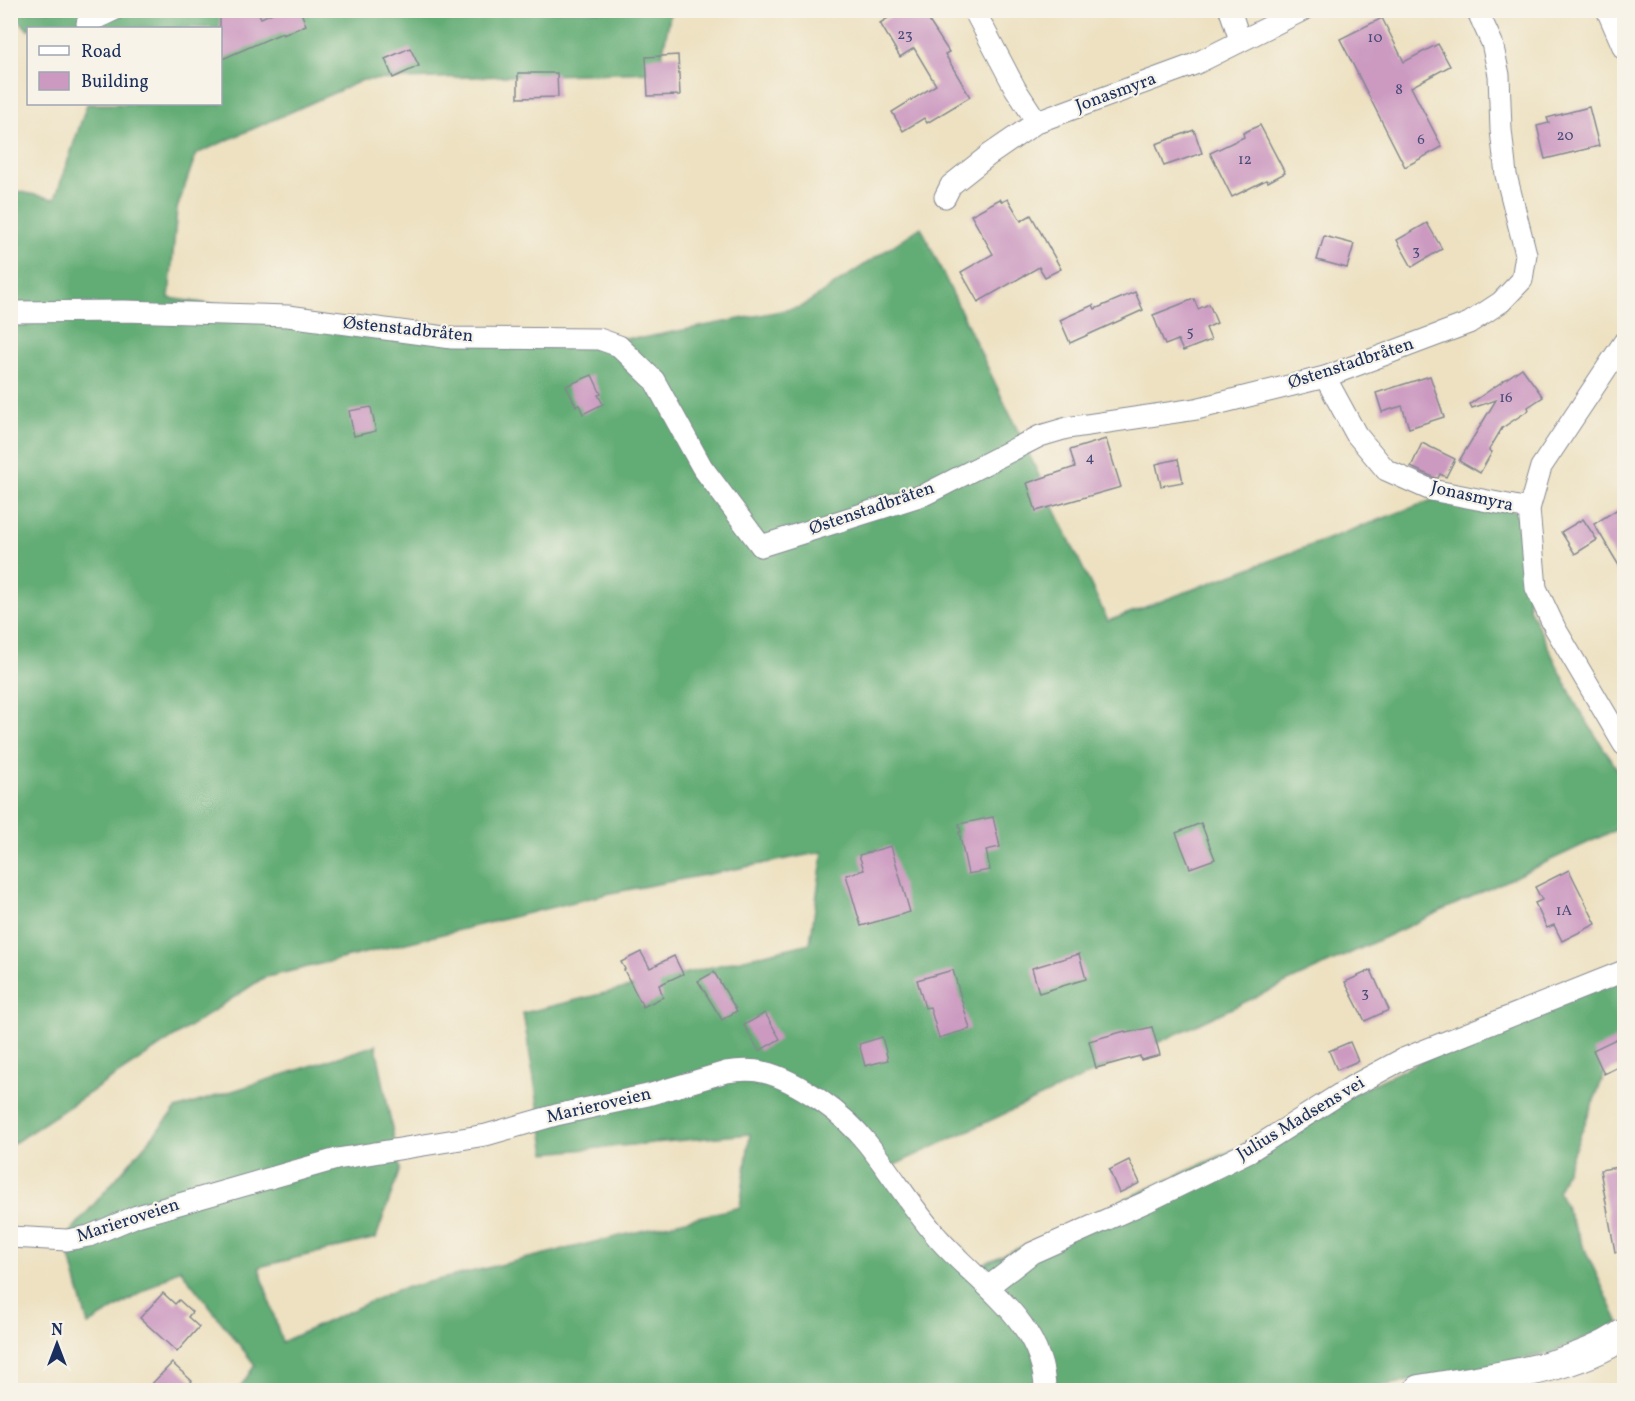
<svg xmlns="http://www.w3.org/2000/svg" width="1635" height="1401" viewBox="0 0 1635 1401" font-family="Vollkorn,serif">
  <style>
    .forest { fill: #62ac74; stroke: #3e6e69; stroke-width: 1.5 }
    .building { fill: #cc9ac1 }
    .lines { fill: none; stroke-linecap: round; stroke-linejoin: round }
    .street-casing { stroke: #848890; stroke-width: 23 }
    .secondary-casing { stroke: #848890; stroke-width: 32 }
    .street { stroke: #fff; stroke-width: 21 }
    .secondary { stroke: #fff; stroke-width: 30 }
    .labels { text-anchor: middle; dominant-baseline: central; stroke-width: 4.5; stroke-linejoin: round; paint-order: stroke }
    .number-label { font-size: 15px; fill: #474a77 }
    .street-label { font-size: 18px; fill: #1b2f5e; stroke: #f7f3e8 }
  </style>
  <rect width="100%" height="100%" fill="#f7f3e8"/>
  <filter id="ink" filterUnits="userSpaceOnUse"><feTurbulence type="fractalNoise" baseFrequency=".0167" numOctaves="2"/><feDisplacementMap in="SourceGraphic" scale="12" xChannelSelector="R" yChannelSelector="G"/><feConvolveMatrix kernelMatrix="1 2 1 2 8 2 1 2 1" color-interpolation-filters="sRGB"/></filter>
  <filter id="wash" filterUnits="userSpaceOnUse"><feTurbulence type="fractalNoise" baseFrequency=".008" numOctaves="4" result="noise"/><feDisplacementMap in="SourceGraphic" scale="24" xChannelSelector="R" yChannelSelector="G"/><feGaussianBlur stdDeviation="1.35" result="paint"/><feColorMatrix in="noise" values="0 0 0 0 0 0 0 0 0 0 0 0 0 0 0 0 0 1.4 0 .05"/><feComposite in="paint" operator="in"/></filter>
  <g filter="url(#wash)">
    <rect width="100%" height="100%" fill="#ede1c1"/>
    <path class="forest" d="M11 11H671L659 72 363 80 196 154 177 209 169 298 423 334 642 338 801 307 921 227 1108 621 1440 497 1522 513 1529 608 1578 708 1624 780V826L888 1168 979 1266 1266 1135 1624 965V1025L1558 1191 1619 1323 1551 1353 1487 1367 1359 1390H238L255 1365 180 1269 88 1325 65 1238 176 1109 376 1045 400 1169 376 1238 259 1267 282 1342 396 1290 740 1207 750 1134 546 1153 523 1013 810 943 823 852 611 893 263 978 11 1145V190L55 199 87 104H220V28H28V30Z"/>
    <g id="blocks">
      <g class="building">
        <path d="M220 10H257L261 18 279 10H300L306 25 283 35 282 33 220 60Z"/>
        <path d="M901 10H922L949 52 945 54 970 97 927 123 924 118 903 131 892 112 936 85 914 48 900 57 880 23Z"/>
        <path d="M1382 18 1404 62 1438 44 1450 66 1411 87 1442 147 1405 167 1340 39Z"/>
        <path d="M410 48 419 66 393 78 385 59Z"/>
        <path d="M678 55 680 95 648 96 646 57Z"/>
        <path d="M518 73H557L558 97 518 98Z"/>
        <path d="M1589 107 1599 146 1545 159 1537 126 1549 123 1547 118Z"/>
        <path d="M1260 125 1285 173 1268 182 1266 180 1232 197 1210 153 1244 137 1243 133Z"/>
        <path d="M1194 130 1202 153 1164 166 1156 144Z"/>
        <path d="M1000 199 1002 202 1008 199 1021 221 1031 215 1061 269 1045 277 1039 267 978 302 961 272 993 254 971 215Z"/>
        <path d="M1427 223 1442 249 1412 267 1397 240Z"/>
        <path d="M1324 236 1354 244 1347 268 1317 260Z"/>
        <path d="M1135 292 1143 310 1070 343 1060 320 1093 305 1095 309Z"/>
        <path d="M1194 299 1198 309 1209 304 1217 323 1206 328 1211 340 1183 351 1178 340 1165 345 1153 315Z"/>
        <path d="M1522 368 1543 397 1528 407 1529 410 1502 428 1489 450 1492 452 1480 473 1459 461 1496 400 1472 408 1470 404Z"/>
        <path d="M592 375 601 394 598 395 603 404 583 414 579 405 576 406 566 386Z"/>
        <path d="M1430 376 1444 417 1409 428 1402 406 1382 412 1376 393Z"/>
        <path d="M371 407 376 431 354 436 349 411Z"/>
        <path d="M1106 439 1121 487 1036 511 1027 483 1075 467 1070 450Z"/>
        <path d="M1422 443 1455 459 1446 477 1440 474 1438 478H1435L1411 467Z"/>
        <path d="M1178 459 1183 482 1161 486 1156 464Z"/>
        <path d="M1624 505V574L1594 524Z"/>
        <path d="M1583 519 1597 540 1575 554 1561 532Z"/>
        <path d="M993 817 1000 847 986 850 990 870 968 874 959 832H961L959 824Z"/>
        <path d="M1201 823 1215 859 1190 868 1176 833Z"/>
        <path d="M891 846 910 912 861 926 846 875 864 870 859 855Z"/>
        <path d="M1569 870 1596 924 1562 941 1554 925 1547 928 1535 903 1542 900 1535 887Z"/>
        <path d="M641 952 650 968 674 956 683 974 659 985 663 997 643 1007 624 970 625 969 621 962Z"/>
        <path d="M1079 954 1086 979 1039 993 1032 968Z"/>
        <path d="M953 970 970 1029 939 1038 930 1007 925 1008 917 980Z"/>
        <path d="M1371 970 1389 1010 1365 1021 1345 982Z"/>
        <path d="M714 972 737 1011 722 1020 698 981Z"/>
        <path d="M765 1013 780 1039 759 1051 744 1025Z"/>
        <path d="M1152 1027 1160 1055 1141 1060 1140 1056 1096 1068 1089 1041 1125 1031 1126 1033Z"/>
        <path d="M882 1037 888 1060 865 1066 859 1044Z"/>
        <path d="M1620 1037 1624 1047V1064L1604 1074 1593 1050Z"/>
        <path d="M1350 1042 1358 1061 1337 1070 1329 1051Z"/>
        <path d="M1129 1160 1140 1183 1119 1193 1109 1170Z"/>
        <path d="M1624 1166V1251L1615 1252 1600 1170Z"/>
        <path d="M163 1293 175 1304 179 1300 192 1312 188 1317 199 1327 177 1352 140 1318Z"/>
        <path d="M172 1363 192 1381 183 1390H146Z"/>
      </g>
    </g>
  </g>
  <g filter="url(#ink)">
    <use href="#blocks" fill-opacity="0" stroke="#848890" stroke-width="1.5"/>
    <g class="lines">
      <g class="street-casing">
        <g id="street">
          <path d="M974 10 1015 88 1037 122"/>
          <path d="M1230 10 1240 40"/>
          <path d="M1607 10 1624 49"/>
          <path d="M87 23 114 10"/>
          <path d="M945 197 951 185 989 155 1037 122 1195 64 1303 10"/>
          <path d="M10 312 124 311 288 316 452 338 599 339 619 346 654 380 702 467 761 546 926 494 1040 436 1067 428 1196 409 1325 377 1469 323 1501 302 1522 280 1526 254 1506 175 1501 130 1499 75 1492 43 1477 10"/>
          <path d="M1624 342 1541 467 1529 509 1536 588 1555 628 1624 745"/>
          <path d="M1325 377 1356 434 1386 470 1431 490 1529 509"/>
          <path d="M10 1237 67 1240 89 1236 137 1216 337 1159 486 1135 556 1115 648 1095 726 1072C739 1070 750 1069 763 1072 798 1080 845 1115 867 1143 892 1174 912 1208 938 1238 979 1285 1044 1321 1045 1390"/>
          <path d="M989 1286 1032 1253 1146 1202 1250 1151 1351 1087 1403 1059 1624 971"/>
        </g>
      </g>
      <g class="secondary-casing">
        <path id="secondary" d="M1419 1390C1482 1379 1572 1371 1624 1334"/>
      </g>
      <use href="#street" class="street"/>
      <use href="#secondary" class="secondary"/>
    </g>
  </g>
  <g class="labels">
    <g class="number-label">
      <text x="905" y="35">23</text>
      <text x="1375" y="38">10</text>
      <text x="1399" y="90">8</text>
      <text x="1565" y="136">20</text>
      <text x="1421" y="140">6</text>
      <text x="1245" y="160">12</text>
      <text x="1416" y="251">3</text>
      <text x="1190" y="332">5</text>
      <text x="1506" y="398">16</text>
      <text x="1090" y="458">4</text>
      <text x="1564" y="911">1A</text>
      <text x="1365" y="993">3</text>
    </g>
    <g class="street-label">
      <text transform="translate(1116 93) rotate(-20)">Jonasmyra</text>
      <text transform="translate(408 330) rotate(6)">Østenstadbråten</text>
      <text transform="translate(1351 364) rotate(-18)">Østenstadbråten</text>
      <text transform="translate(1472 497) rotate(13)">Jonasmyra</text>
      <text transform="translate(872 509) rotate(-19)">Østenstadbråten</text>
      <text transform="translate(599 1106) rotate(-13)">Marieroveien</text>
      <text transform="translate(1301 1119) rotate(-31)">Julius Madsens vei</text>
      <text transform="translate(128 1221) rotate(-18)">Marieroveien</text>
    </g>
  </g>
  <rect width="1635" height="1401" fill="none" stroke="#f7f3e8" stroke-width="36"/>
  <rect x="27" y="27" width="195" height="78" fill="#f7f3e8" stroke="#9fa5b1" stroke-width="1.5"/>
  <rect x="39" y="46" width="30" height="9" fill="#ffffff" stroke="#9fa5b1" stroke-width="1.5"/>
  <text x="81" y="57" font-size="18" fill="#1b2f5e">Road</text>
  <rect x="39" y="72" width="30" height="18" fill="#cc9ac1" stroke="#9fa5b1" stroke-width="1.5"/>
  <text x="81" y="87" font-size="18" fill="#1b2f5e">Building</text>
  <g transform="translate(57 1344)" stroke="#f7f3e8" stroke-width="4.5" paint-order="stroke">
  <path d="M0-4.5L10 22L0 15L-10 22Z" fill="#1b2f5e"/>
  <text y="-9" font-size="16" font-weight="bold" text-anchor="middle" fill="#1b2f5e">N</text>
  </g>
</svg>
